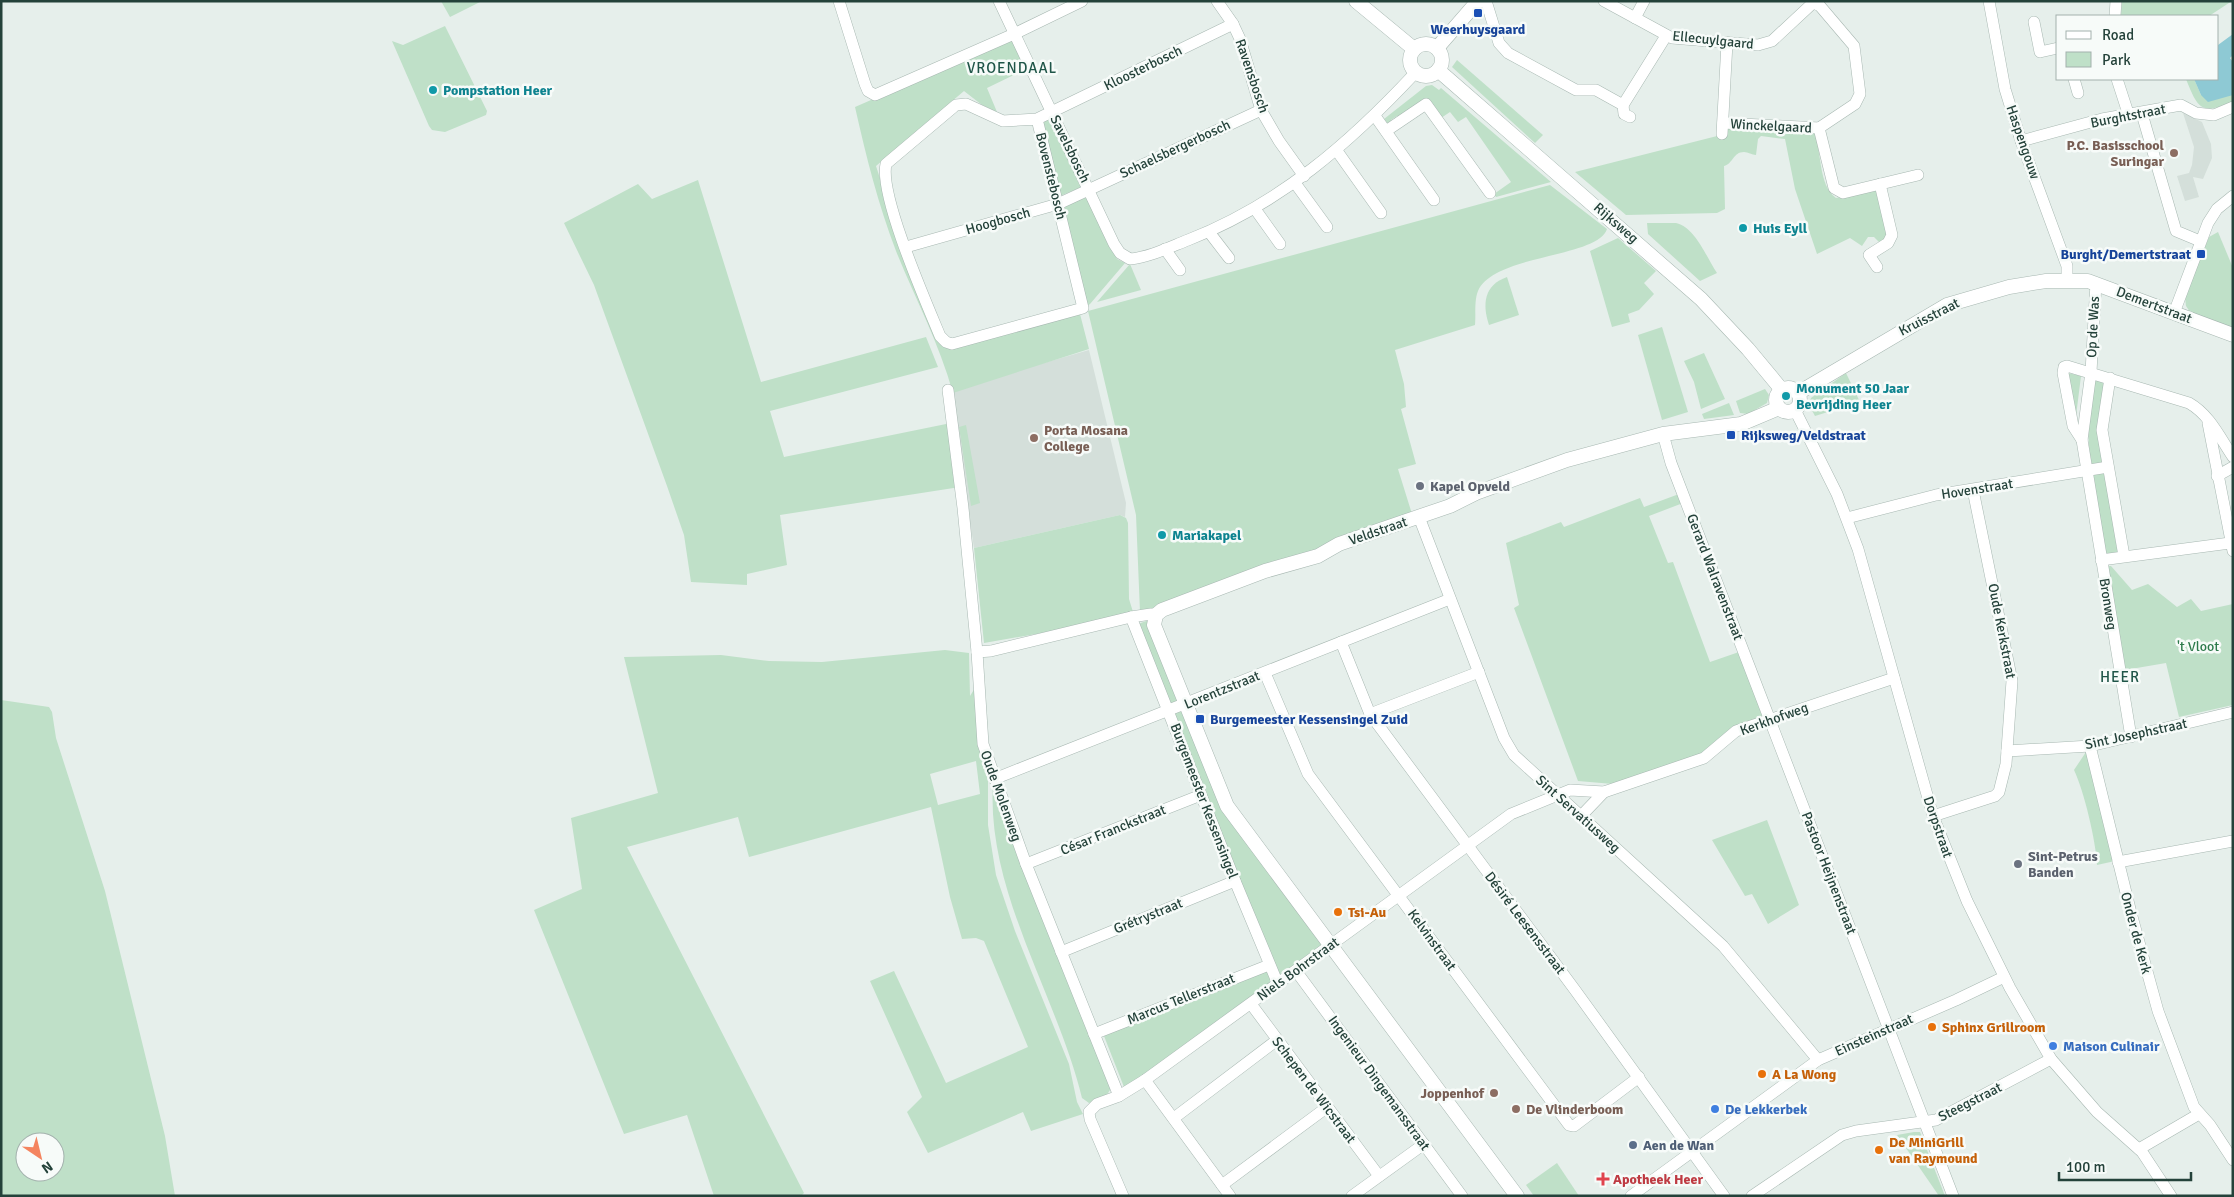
<svg xmlns="http://www.w3.org/2000/svg" width="2234" height="1197" viewBox="0 0 2234 1197" font-family="Signika,sans-serif">
  <style>
    .built { fill: #d4dfda }
    .green { fill: #bfe0c8; fill-rule: evenodd }
    .water { fill: #8ec9d4 }
    .lines { fill: none; stroke-linecap: round; stroke-linejoin: round }
    .minor-casing { stroke: #a8b8b2; stroke-width: 12 }
    .tertiary-casing { stroke: #a8b8b2; stroke-width: 15 }
    .minor { stroke: #fff; stroke-width: 11 }
    .tertiary { stroke: #fff; stroke-width: 14 }
    .transit-dot { fill: #1a4fb4; stroke: #f7fbf9; stroke-width: 2 }
    .culture-dot { fill: #0f9aa8; stroke: #f7fbf9; stroke-width: 2 }
    .education-dot { fill: #8d6e63; stroke: #f7fbf9; stroke-width: 2 }
    .worship-dot { fill: #6b7280; stroke: #f7fbf9; stroke-width: 2 }
    .food-dot { fill: #e8710a; stroke: #f7fbf9; stroke-width: 2 }
    .shop-dot { fill: #3f7fe0; stroke: #f7fbf9; stroke-width: 2 }
    .service-dot { fill: #5c6f8a; stroke: #f7fbf9; stroke-width: 2 }
    .health-dot { fill: #e0444e; stroke: #f7fbf9; stroke-width: 2 }
    .labels { text-anchor: middle; dominant-baseline: central; stroke-width: 5; stroke-linejoin: round; paint-order: stroke }
    .transit-label { font-size: 14px; font-weight: bold; fill: #164399; stroke: #f7fbf9; text-anchor: start }
    .street-label { font-size: 14px; fill: #24423a; stroke: #f7fbf9 }
    .culture-label { font-size: 14px; font-weight: bold; fill: #0d838f; stroke: #f7fbf9; text-anchor: start }
    .education-label { font-size: 14px; font-weight: bold; fill: #785e54; stroke: #f7fbf9; text-anchor: end }
    .worship-label { font-size: 14px; font-weight: bold; fill: #5b616d; stroke: #f7fbf9; text-anchor: start }
    .park-label { font-size: 14px; fill: #2d7a4b; stroke: #f7fbf9 }
    .food-label { font-size: 14px; font-weight: bold; fill: #c56008; stroke: #f7fbf9; text-anchor: start }
    .shop-label { font-size: 14px; font-weight: bold; fill: #366cbe; stroke: #f7fbf9; text-anchor: start }
    .service-label { font-size: 14px; font-weight: bold; fill: #4e5e75; stroke: #f7fbf9; text-anchor: start }
    .health-label { font-size: 14px; font-weight: bold; fill: #be3a42; stroke: #f7fbf9; text-anchor: start }
    .neighbourhood-label { font-size: 15px; letter-spacing: 1px; fill: #1f5548; stroke: #f7fbf9 }
  </style>
  <rect width="100%" height="100%" fill="#e6efeb"/>
  <g class="built">
    <path d="M2183 113 2202 122 2211 144 2212 158 2203 179 2193 177 2199 197 2185 201 2177 176 2189 173 2192 165 2194 147Z"/>
    <path d="M1089 350 1126 503 1125 517 1120 515 974 548 950 390Z"/>
  </g>
  <g class="green">
    <path d="M441 1H482L450 17Z"/>
    <path d="M2122 1H2232L2209 16H2121Z"/>
    <path d="M445 26 487 111 486 115 445 132 432 130 429 126 392 41 403 45Z"/>
    <path d="M1013 38 1028 68 987 88 997 112 982 105 964 91 876 166 907 261 944 346 954 349 1080 314 1089 349 953 393C939 343 915 298 896 251 878 204 866 156 855 107Z"/>
    <path d="M1457 60 1543 135 1535 143 1452 67Z"/>
    <path d="M2186 79H2194L2201 95H2233V102C2201 115 2198 109 2186 79Z"/>
    <path d="M1432 85 1439 90 1441 88 1551 182 1496 197 1494 194 1511 182 1466 117 1458 122 1450 112 1441 118 1427 99 1399 118 1397 116 1391 120 1392 123 1388 124 1384 119 1426 86Z"/>
    <path d="M1051 118 1082 187 1060 196 1043 120Z"/>
    <path d="M1726 128 1814 132C1822 151 1818 185 1836 198L1875 190 1877 192 1889 237 1879 242 1874 237H1868L1862 246 1850 238 1817 254 1795 189 1785 139 1761 136 1758 139 1756 155C1752 155 1748 152 1744 152 1733 152 1733 164 1724 166L1725 209 1717 213 1626 215 1575 172 1725 134Z"/>
    <path d="M698 180 761 382 926 337 938 367 770 411 784 457 951 423 960 487 780 515 787 565 747 574V585L691 582 684 535 667 486 594 285 564 223 638 184 652 199Z"/>
    <path d="M1550 185 1607 229C1598 258 1494 254 1478 291 1474 301 1476 315 1475 325L1395 350 1404 384 1406 407 1401 409 1416 464 1398 469 1412 514 1196 595 1140 612 1136 515 1088 311Z"/>
    <path d="M1087 197 1117 259 1125 263 1090 304 1087 306 1064 206Z"/>
    <path d="M1676 223C1696 228 1706 257 1717 273L1700 281 1648 234 1647 223Z"/>
    <path d="M2218 232 2233 268V329L2190 312 2186 306 2185 297 2209 237Z"/>
    <path d="M1618 238 1656 271 1644 283 1654 294 1639 310 1628 314 1630 322 1612 327 1590 251Z"/>
    <path d="M1130 264 1141 290 1097 302Z"/>
    <path d="M1507 277 1519 315 1489 325C1482 304 1484 285 1507 277Z"/>
    <path d="M1662 327 1688 412 1662 420 1638 335Z"/>
    <path d="M1704 353 1725 399 1701 409 1694 382 1684 361Z"/>
    <path d="M1846 373 1860 402 1815 416 1809 405 1811 398Z"/>
    <path d="M2068 373 2081 376 2076 416Z"/>
    <path d="M2095 379 2105 383V471L2118 555H2107L2105 552 2091 474 2088 431Z"/>
    <path d="M1765 389 1769 395 1767 403 1748 414 1740 413 1736 401Z"/>
    <path d="M1729 403 1734 415 1704 419 1702 414Z"/>
    <path d="M966 425 980 503 971 506 959 427Z"/>
    <path d="M1679 494 1683 503 1649 516 1668 563 1673 562 1710 662 1739 652 1763 718 1699 755 1613 784 1578 781 1514 608 1519 605 1506 543 1561 522 1564 527 1640 498 1644 507Z"/>
    <path d="M1120 515 1126 518 1128 523 1129 599 1133 612 1059 630 984 643 974 548Z"/>
    <path d="M2107 566H2111L2132 590 2148 584 2177 607 2191 599 2201 611 2233 604V705L2179 717 2166 663 2125 670Z"/>
    <path d="M1149 620 1180 704 1170 708 1138 624Z"/>
    <path d="M945 650 969 653 970 696 975 688 988 772V825L996 875 1015 931 1069 1064 1077 1102 1083 1114 1031 1131 1023 1112 928 1153 907 1112 922 1097 870 981 894 971 946 1083 1028 1047 984 941 976 938 962 939 950 897 931 807 749 857 738 817 627 847 804 1193 801 1196H714L687 1115 624 1134 534 910 582 889 571 818 658 793 624 657 721 655 769 661 822 662ZM976 761 980 794 938 805 930 774Z"/>
    <path d="M1 700 49 707 52 712 56 738 105 891 165 1136 175 1196H1ZM25 1142H55V1172H25Z"/>
    <path d="M1183 709 1215 787 1326 945 1279 979 1173 714Z"/>
    <path d="M2086 752 2115 861 2097 865C2096 841 2084 791 2074 770Z"/>
    <path d="M993 783 1112 1087 1106 1096 1089 1103 1082 1098C1057 995 986 892 993 783Z"/>
    <path d="M1767 820 1799 905 1768 924 1752 894 1745 896 1712 840Z"/>
    <path d="M1267 969 1274 983 1138 1082 1124 1087 1104 1036Z"/>
    <path d="M1914 1132H1920L1945 1196H1939L1897 1135Z"/>
    <path d="M1557 1163 1579 1196H1534L1526 1185Z"/>
  </g>
  <path class="water" d="M2233 34V55L2230 58 2233 62V95L2208 102 2201 95 2194 79H2218V45Z"/>
  <g class="lines">
    <g class="minor-casing">
      <g id="minor">
        <path d="M839 1 865 84 868 91 875 95 1014 34 1082 1"/>
        <path d="M999 1 1114 244 1120 253 1130 259C1150 257 1170 247 1188 240 1280 204 1350 143 1416 72"/>
        <path d="M1217 1 1233 24 1240 39 1261 110 1279 141 1304 176"/>
        <path d="M1486 1 1499 43 1508 53 1576 90H1596L1623 105 1666 36"/>
        <path d="M1604 1 1672 38 1758 45 1772 41 1815 1"/>
        <path d="M1989 1 2005 89 2021 141 2067 266V279"/>
        <path d="M1814 3 1820 6 1854 46 1860 94 1855 104 1819 128 1834 188 1843 193 1918 175"/>
        <path d="M2115 16 2116 1"/>
        <path d="M1635 18 1644 1"/>
        <path d="M2034 22 2040 52 2058 48"/>
        <path d="M2074 79 2078 93"/>
        <path d="M2117 79 2129 116"/>
        <path d="M1623 105 1624 114 1630 117"/>
        <path d="M2142 114 2176 231 2200 241"/>
        <path d="M1375 116 1434 200"/>
        <path d="M1037 119 1083 308 952 344 946 342 940 336C926 302 879 195 886 164L956 105 966 104 1003 121 1037 119 1233 24"/>
        <path d="M1723 123 1819 128"/>
        <path d="M1386 131 1426 104 1490 193"/>
        <path d="M1722 134 1727 43"/>
        <path d="M2021 141 2102 119 2181 105 2196 113 2214 115 2233 107"/>
        <path d="M1337 151 1381 213"/>
        <path d="M1295 183 1327 227"/>
        <path d="M1255 209 1280 244"/>
        <path d="M1209 232 1229 258"/>
        <path d="M906 247 1058 204 1261 110"/>
        <path d="M1165 249 1180 270"/>
        <path d="M1877 267 1869 255 1888 243 1892 235 1880 184"/>
        <path d="M2096 283 2091 372 2082 440 2131 737"/>
        <path d="M2174 313 2208 223 2217 209 2233 196"/>
        <path d="M2110 378 2102 430 2124 556"/>
        <path d="M948 390 963 508 977 652 983 744 1026 864 1119 1096"/>
        <path d="M1795 410 1837 494 1858 549 1933 816 1967 901 2010 988 2051 1059 2097 1112 2142 1152 2171 1196"/>
        <path d="M2208 423 2233 551"/>
        <path d="M1663 434 1671 463 1953 1196"/>
        <path d="M2082 440 2073 426 2063 373 2064 367 2067 366 2189 403C2210 415 2220 438 2233 457"/>
        <path d="M2217 476 2233 467"/>
        <path d="M1419 517 1504 738 1514 755 1723 946 1818 1060"/>
        <path d="M1847 518 1936 495 2108 467"/>
        <path d="M2101 560 2230 543"/>
        <path d="M1131 617 1235 881 1278 984"/>
        <path d="M1341 642 1370 714 1575 990 1724 1196"/>
        <path d="M977 652 991 651 1131 617 1151 614 1156 615"/>
        <path d="M1265 673 1308 774 1569 1125 1574 1126 1639 1077"/>
        <path d="M1370 714 1479 672"/>
        <path d="M2090 746 2131 913 2158 1011 2194 1107 2210 1125 2233 1160"/>
        <path d="M2007 751 2090 746 2233 712"/>
        <path d="M994 779 1450 599"/>
        <path d="M1581 816 1604 792"/>
        <path d="M1933 816 1995 796 1999 792 2006 764 2012 681 1973 490"/>
        <path d="M2118 862 2233 841"/>
        <path d="M1026 864 1201 795"/>
        <path d="M1061 952 1235 881"/>
        <path d="M1296 971 1462 1196"/>
        <path d="M1251 1004 1379 1176"/>
        <path d="M1094 1034 1269 965"/>
        <path d="M1145 1080 1230 1196"/>
        <path d="M1174 1118 1277 1040"/>
        <path d="M2139 1149 2199 1114"/>
        <path d="M1222 1185 1326 1108"/>
        <path d="M1123 1196 1090 1119 1089 1112 1097 1104 1119 1096 1145 1080 1511 814 1570 790 1604 792 1704 758 1736 731 1894 678"/>
        <path d="M1352 1196 1424 1144"/>
        <path d="M1631 1196 1818 1060 1956 1000 2004 977"/>
        <path d="M1752 1196 1842 1135 1856 1131 1936 1120 2051 1059"/>
      </g>
    </g>
    <g class="tertiary-casing">
      <g id="tertiary">
        <path d="M1356 1 1414 49"/>
        <circle cx="1426" cy="60" r="16"/>
        <path d="M1437 48 1478 1"/>
        <path d="M1438 70 1701 299 1748 349 1782 390"/>
        <circle cx="1788" cy="400" r="12"/>
        <path d="M1798 393 1947 305 2009 287 2046 281H2088L2233 335"/>
        <path d="M1517 1196 1227 806 1154 625 1156 615 1162 610 1265 571 1318 556 1339 544 1450 506 1476 493 1567 460 1663 434 1741 424 1779 408"/>
      </g>
    </g>
    <use href="#minor" class="minor"/>
    <use href="#tertiary" class="tertiary"/>
  </g>
  <g class="transit-dot">
    <rect x="1473" y="8" width="10" height="10" rx="2.5"/>
    <rect x="2196" y="249" width="10" height="10" rx="2.5"/>
    <rect x="1726" y="430" width="10" height="10" rx="2.5"/>
    <rect x="1195" y="714" width="10" height="10" rx="2.5"/>
  </g>
  <g class="culture-dot">
    <circle cx="433" cy="90" r="5"/>
    <circle cx="1743" cy="228" r="5"/>
    <circle cx="1786" cy="396" r="5"/>
    <circle cx="1162" cy="535" r="5"/>
  </g>
  <g class="education-dot">
    <circle cx="2174" cy="153" r="5"/>
    <circle cx="1034" cy="438" r="5"/>
    <circle cx="1494" cy="1093" r="5"/>
    <circle cx="1516" cy="1109" r="5"/>
  </g>
  <g class="worship-dot">
    <circle cx="1420" cy="486" r="5"/>
    <circle cx="2018" cy="864" r="5"/>
  </g>
  <g class="food-dot">
    <circle cx="1338" cy="912" r="5"/>
    <circle cx="1932" cy="1027" r="5"/>
    <circle cx="1762" cy="1074" r="5"/>
    <circle cx="1879" cy="1150" r="5"/>
  </g>
  <g class="shop-dot">
    <circle cx="2053" cy="1046" r="5"/>
    <circle cx="1715" cy="1109" r="5"/>
  </g>
  <circle class="service-dot" cx="1633" cy="1145" r="5"/>
  <path class="health-dot" d="M1600.5 1171.5h5v5h5v5h-5v5h-5v-5h-5v-5h5z"/>
  <g class="labels">
    <g class="transit-label">
      <text x="1478" y="29" text-anchor="middle">Weerhuysgaard</text>
      <text x="2191" y="254" text-anchor="end">Burght/Demertstraat</text>
      <text x="1741" y="435">Rijksweg/Veldstraat</text>
      <text x="1210" y="719">Burgemeester Kessensingel Zuid</text>
    </g>
    <g class="street-label">
      <text transform="translate(1713 40) rotate(6)">Ellecuylgaard</text>
      <text transform="translate(1143 68) rotate(-26)">Kloosterbosch</text>
      <text transform="translate(1252 76) rotate(71)">Ravensbosch</text>
      <text transform="translate(2128 116) rotate(-11)">Burghtstraat</text>
      <text transform="translate(1771 126) rotate(3)">Winckelgaard</text>
      <text transform="translate(2023 142) rotate(71)">Haspengouw</text>
      <text transform="translate(1070 149) rotate(64)">Savelsbosch</text>
      <text transform="translate(1175 149) rotate(-25)">Schaelsbergerbosch</text>
      <text transform="translate(1051 176) rotate(76)">Bovenstebosch</text>
      <text transform="translate(998 221) rotate(-16)">Hoogbosch</text>
      <text transform="translate(1616 223) rotate(41)">Rijksweg</text>
      <text transform="translate(2154 305) rotate(21)">Demertstraat</text>
      <text transform="translate(1929 317) rotate(-27)">Kruisstraat</text>
      <text transform="translate(2093 327) rotate(-87)">Op de Was</text>
      <text transform="translate(1977 489) rotate(-9)">Hovenstraat</text>
      <text transform="translate(1378 531) rotate(-19)">Veldstraat</text>
      <text transform="translate(1715 577) rotate(69)">Gerard Walravenstraat</text>
      <text transform="translate(2108 604) rotate(81)">Bronweg</text>
      <text transform="translate(2002 631) rotate(79)">Oude Kerkstraat</text>
      <text transform="translate(1222 690) rotate(-22)">Lorentzstraat</text>
      <text transform="translate(1774 719) rotate(-20)">Kerkhofweg</text>
      <text transform="translate(2136 734) rotate(-12)">Sint Josephstraat</text>
      <text transform="translate(1001 796) rotate(70)">Oude Molenweg</text>
      <text transform="translate(1204 801) rotate(69)">Burgemeester Kessensingel</text>
      <text transform="translate(1578 814) rotate(42)">Sint Servatiusweg</text>
      <text transform="translate(1938 827) rotate(71)">Dorpstraat</text>
      <text transform="translate(1113 830) rotate(-22)">César Franckstraat</text>
      <text transform="translate(1829 873) rotate(69)">Pastoor Heijnenstraat</text>
      <text transform="translate(1148 916) rotate(-22)">Grétrystraat</text>
      <text transform="translate(1525 923) rotate(53)">Désiré Leesensstraat</text>
      <text transform="translate(2136 933) rotate(75)">Onder de Kerk</text>
      <text transform="translate(1432 940) rotate(54)">Kelvinstraat</text>
      <text transform="translate(1298 969) rotate(-36)">Niels Bohrstraat</text>
      <text transform="translate(1181 999) rotate(-22)">Marcus Tellerstraat</text>
      <text transform="translate(1874 1035) rotate(-24)">Einsteinstraat</text>
      <text transform="translate(1379 1083) rotate(54)">Ingenieur Dingemansstraat</text>
      <text transform="translate(1314 1090) rotate(53)">Schepen de Wicstraat</text>
      <text transform="translate(1970 1102) rotate(-27)">Steegstraat</text>
    </g>
    <g class="culture-label">
      <text x="443" y="90">Pompstation Heer</text>
      <text x="1753" y="228">Huis Eyll</text>
      <text x="1796" y="388">Monument 50 Jaar<tspan x="1796" dy="16">Bevrijding Heer</tspan></text>
      <text x="1172" y="535">Mariakapel</text>
    </g>
    <g class="education-label">
      <text x="2164" y="145">P.C. Basisschool<tspan x="2164" dy="16">Suringar</tspan></text>
      <text x="1044" y="430" text-anchor="start">Porta Mosana<tspan x="1044" dy="16">College</tspan></text>
      <text x="1484" y="1093">Joppenhof</text>
      <text x="1526" y="1109" text-anchor="start">De Vlinderboom</text>
    </g>
    <g class="worship-label">
      <text x="1430" y="486">Kapel Opveld</text>
      <text x="2028" y="856">Sint-Petrus<tspan x="2028" dy="16">Banden</tspan></text>
    </g>
    <g class="park-label">
      <text x="2198" y="646">'t Vloot</text>
    </g>
    <g class="food-label">
      <text x="1348" y="912">Tsi-Au</text>
      <text x="1942" y="1027">Sphinx Grillroom</text>
      <text x="1772" y="1074">A La Wong</text>
      <text x="1889" y="1142">De MiniGrill<tspan x="1889" dy="16">van Raymound</tspan></text>
    </g>
    <g class="shop-label">
      <text x="2063" y="1046">Maison Culinair</text>
      <text x="1725" y="1109">De Lekkerbek</text>
    </g>
    <g class="service-label">
      <text x="1643" y="1145">Aen de Wan</text>
    </g>
    <g class="health-label">
      <text x="1613" y="1179">Apotheek Heer</text>
    </g>
    <g class="neighbourhood-label">
      <text x="1012" y="68">VROENDAAL</text>
      <text x="2120" y="677">HEER</text>
    </g>
  </g>
  <rect width="2234" height="1197" fill="none" stroke="#24423a" stroke-width="5"/>
  <rect x="2056" y="15" width="162" height="65" fill="#f7fbf9" stroke="#a3b1ad"/>
  <rect x="2066" y="31" width="25" height="8" fill="#ffffff" stroke="#a3b1ad"/>
  <text x="2102" y="40" font-size="15" fill="#24423a">Road</text>
  <rect x="2066" y="52" width="25" height="15" fill="#bfe0c8" stroke="#a3b1ad"/>
  <text x="2102" y="65" font-size="15" fill="#24423a">Park</text>
  <g transform="translate(40 1157) rotate(145)"><circle r="24" fill="#f7fbf9" stroke="#a3b1ad"/>
  <path d="M0-4L9 19L0 12L-9 19Z" fill="#f4845f"/>
  <text y="-8" font-size="14" font-weight="bold" text-anchor="middle" fill="#24423a">N</text>
  </g>
  <path d="M2059 1172v8h132v-8" fill="none" stroke="#24423a" stroke-width="2.5"/>
  <text x="2066" y="1172" font-size="15" fill="#24423a" stroke="#f7fbf9" stroke-width="4" paint-order="stroke">100 m</text>
</svg>
